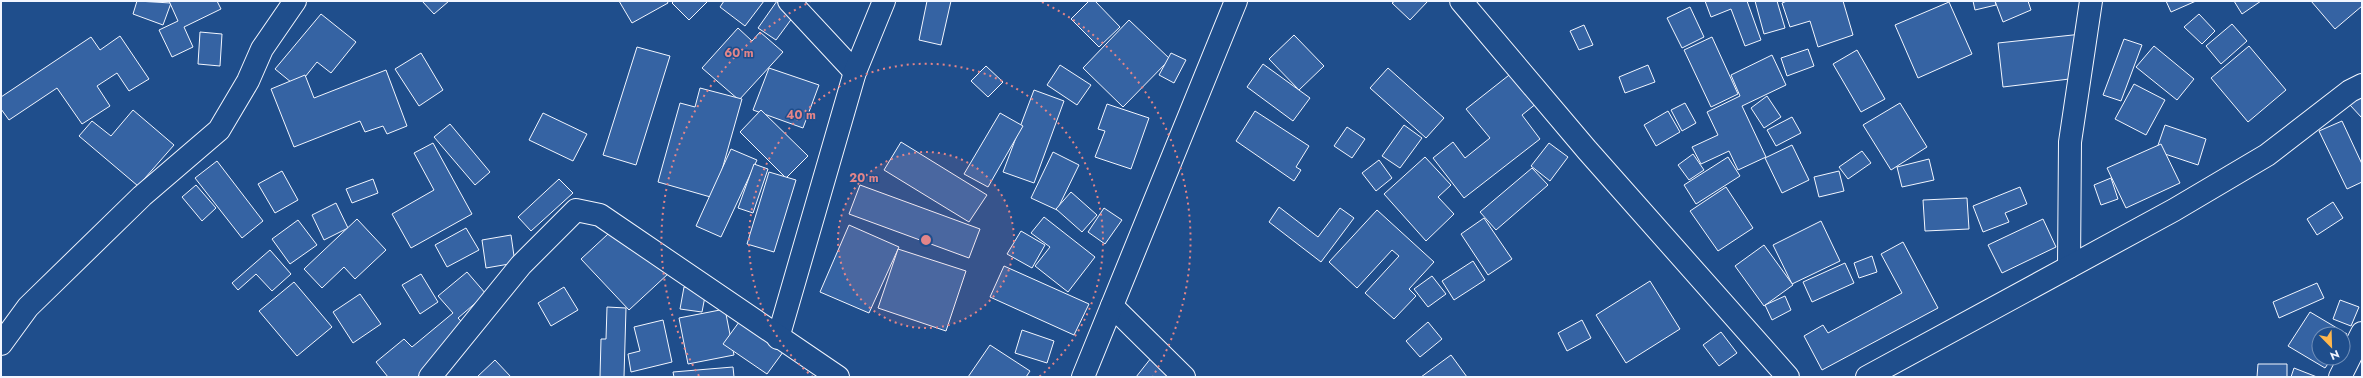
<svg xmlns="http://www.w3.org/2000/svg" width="2363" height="378" viewBox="0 0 2363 378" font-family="Jost,sans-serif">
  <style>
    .building { fill: #3563a3; stroke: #f2f6ff }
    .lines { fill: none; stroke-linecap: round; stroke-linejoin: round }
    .street-casing { stroke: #f2f6ff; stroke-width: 24 }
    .street { stroke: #1f4e8c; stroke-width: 22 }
    .ring { fill: none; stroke: #e38589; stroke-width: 2; stroke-dasharray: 2 4 }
    .centre { fill: #e38589; stroke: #1f4e8c; stroke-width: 2 }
    .ring-label { font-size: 12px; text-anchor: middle; font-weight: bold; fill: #e38589; stroke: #1f4e8c; stroke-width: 3; stroke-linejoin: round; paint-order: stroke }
  </style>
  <rect width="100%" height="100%" fill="#1f4e8c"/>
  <g class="building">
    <path d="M137 1 171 3 163 25 133 14Z"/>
    <path d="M169 1H217L221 9 184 27 193 47 172 57 159 30 178 21Z"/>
    <path d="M422 1H449L434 14Z"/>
    <path d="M619 1H667L668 3 632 23Z"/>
    <path d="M674 1H706L707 2 689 20 672 3Z"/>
    <path d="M724 1H764L745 26 720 7Z"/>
    <path d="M777 1 804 2 776 40 758 28Z"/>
    <path d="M927 1H951L941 45 919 40Z"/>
    <path d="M1089 1H1095L1120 27 1099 47 1071 19Z"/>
    <path d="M1395 1H1428L1410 20 1392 3Z"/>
    <path d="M1705 1H1747L1761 40 1745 46 1731 9 1711 17Z"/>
    <path d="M1755 1H1777L1785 28 1764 34Z"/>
    <path d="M1787 1H1843L1853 35 1818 47 1810 21 1790 27 1782 3Z"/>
    <path d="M1973 1H1995L1996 5 1975 10Z"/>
    <path d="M1995 1H2028L2031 10 2003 22Z"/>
    <path d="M2166 1H2196L2171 12Z"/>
    <path d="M2234 1H2261L2242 14Z"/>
    <path d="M2311 1H2362V6L2335 29Z"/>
    <path d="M1949 2 1972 54 1918 78 1895 25Z"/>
    <path d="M1690 7 1704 37 1682 48 1667 18Z"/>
    <path d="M321 14 356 42 331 73 317 62 297 87 275 69Z"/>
    <path d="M2199 14 2215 31 2202 44 2184 27Z"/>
    <path d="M1129 20 1170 59 1123 107 1083 68Z"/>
    <path d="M2232 24 2247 41 2221 64 2206 46Z"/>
    <path d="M1584 25 1593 45 1579 50 1570 31Z"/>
    <path d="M738 28 752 41 760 32 783 52 739 100 702 68Z"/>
    <path d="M200 32 222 34 220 66 198 64Z"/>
    <path d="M2082 34 2086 77 2003 87 1998 43Z"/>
    <path d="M1294 35 1324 66 1299 90 1269 59Z"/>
    <path d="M120 36 149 79 129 91 117 73 97 86 110 106 82 124 57 88 9 120 1 109V97L91 37 100 50Z"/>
    <path d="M1712 37 1738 94 1711 107 1684 50Z"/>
    <path d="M2124 39 2142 45 2121 101 2103 95Z"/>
    <path d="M2154 46 2194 79 2177 100 2136 67Z"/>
    <path d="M2249 46 2286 90 2248 122 2211 78Z"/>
    <path d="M637 47 670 56 636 165 603 155Z"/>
    <path d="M1808 49 1814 66 1787 76 1781 58Z"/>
    <path d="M1857 50 1885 99 1861 112 1833 64Z"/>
    <path d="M421 53 443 90 419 106 395 69Z"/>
    <path d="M1171 53 1186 60 1174 83 1159 75Z"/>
    <path d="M1772 55 1786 85 1742 106 1766 157 1738 170 1729 151 1701 164 1692 147 1718 135 1707 112 1740 96 1731 75Z"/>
    <path d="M1263 64 1310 98 1293 121 1247 87Z"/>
    <path d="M1060 65 1091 85 1077 105 1047 85Z"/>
    <path d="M1648 65 1655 82 1625 93 1619 77Z"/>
    <path d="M986 66 1003 82 988 97 971 81Z"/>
    <path d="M769 68 819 85 803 128 753 110Z"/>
    <path d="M1388 68 1444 118 1426 138 1370 88Z"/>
    <path d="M386 70 407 126 387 134 383 126 365 132 360 121 294 147 271 89 305 75 314 98Z"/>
    <path d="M1513 72 1537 103 1522 115 1540 139 1464 198 1433 158 1453 142 1465 158 1490 138 1466 109Z"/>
    <path d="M2134 84 2165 100 2146 135 2115 119Z"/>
    <path d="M700 88 742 99 714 198 658 182 680 103 695 107Z"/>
    <path d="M1034 90 1064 101 1034 183 1003 172Z"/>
    <path d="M2362 94V118L2350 105Z"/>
    <path d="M1767 96 1781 117 1764 128 1751 108Z"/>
    <path d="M1685 103 1696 123 1682 131 1671 110Z"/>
    <path d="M1900 103 1927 147 1891 170 1863 125Z"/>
    <path d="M1107 104 1149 118 1131 169 1095 157 1105 131 1098 129Z"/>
    <path d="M133 110 174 145 138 186 79 136 92 121 111 136Z"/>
    <path d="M761 110 808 156 786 178 740 132Z"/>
    <path d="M1255 111 1309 146 1296 167 1301 170 1294 181 1236 141Z"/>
    <path d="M1668 111 1680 132 1656 146 1644 125Z"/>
    <path d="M543 113 587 134 573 161 529 140Z"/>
    <path d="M1000 113 1023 126 988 187 964 174Z"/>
    <path d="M1792 117 1801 133 1776 146 1767 130Z"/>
    <path d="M2342 121 2362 164V182L2347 189 2319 131Z"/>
    <path d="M450 124 490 172 475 185 434 137Z"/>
    <path d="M1404 125 1422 138 1400 168 1382 156Z"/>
    <path d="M2165 125 2206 139 2198 165 2156 151Z"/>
    <path d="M1347 127 1365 139 1352 158 1334 146Z"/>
    <path d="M901 142 987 195 969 222 884 170Z"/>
    <path d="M433 143 472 214 411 248 392 214 434 190 414 153Z"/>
    <path d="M1549 143 1568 157 1550 181 1531 166Z"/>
    <path d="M2161 144 2180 183 2126 208 2107 168Z"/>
    <path d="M1792 145 1809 180 1782 193 1765 158Z"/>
    <path d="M731 149 757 160 721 237 696 226Z"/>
    <path d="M1862 151 1871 163 1848 179 1839 167Z"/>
    <path d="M1053 152 1079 165 1057 210 1031 198Z"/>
    <path d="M1693 154 1704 170 1689 180 1678 165Z"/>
    <path d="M1425 157 1451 185 1438 197 1454 214 1426 241 1384 194Z"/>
    <path d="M1728 157 1740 176 1696 204 1684 185Z"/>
    <path d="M1929 159 1934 180 1902 187 1897 167Z"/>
    <path d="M1379 160 1392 178 1376 191 1362 173Z"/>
    <path d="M217 161 263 221 242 238 195 178Z"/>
    <path d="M754 164 768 169 753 213 738 208Z"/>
    <path d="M1532 168 1548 185 1496 230 1480 212Z"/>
    <path d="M282 171 298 200 275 213 258 184Z"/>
    <path d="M1839 171 1844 191 1819 197 1814 177Z"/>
    <path d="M769 172 796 180 774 252 747 244Z"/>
    <path d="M2111 178 2118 199 2101 205 2094 185Z"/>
    <path d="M373 179 378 193 352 203 346 189Z"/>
    <path d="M559 179 573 193 531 231 518 217Z"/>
    <path d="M196 185 216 208 202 221 182 197Z"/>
    <path d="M860 185 980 229 969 258 849 214Z"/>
    <path d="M1726 187 1753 228 1718 251 1690 211Z"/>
    <path d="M2020 187 2027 204 2005 213 2009 222 1983 232 1973 206Z"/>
    <path d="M1071 192 1097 215 1082 232 1056 209Z"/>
    <path d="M1967 198 1969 229 1925 231 1923 200Z"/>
    <path d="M2333 202 2343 218 2317 235 2307 219Z"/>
    <path d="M336 203 348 228 324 240 312 215Z"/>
    <path d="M1279 207 1318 237 1340 208 1354 218 1321 262 1269 222Z"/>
    <path d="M1104 208 1122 220 1105 244 1088 232Z"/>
    <path d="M1377 210 1434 262 1409 289 1416 296 1394 319 1365 293 1399 256 1392 250 1357 288 1329 262Z"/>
    <path d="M1044 217 1095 257 1068 292 1035 266 1050 247 1031 233Z"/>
    <path d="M1484 218 1512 259 1488 275 1461 234Z"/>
    <path d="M357 219 386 250 355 279 344 267 322 288 304 269Z"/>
    <path d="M2043 219 2056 247 2002 273 1988 245Z"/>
    <path d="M298 220 317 245 290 264 272 239Z"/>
    <path d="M1821 221 1840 261 1792 284 1773 245Z"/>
    <path d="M621 222 669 273 629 310 581 259Z"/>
    <path d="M849 225 899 247 869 313 820 292Z"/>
    <path d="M466 228 479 250 447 267 435 245Z"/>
    <path d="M1021 231 1045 245 1032 268 1007 254Z"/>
    <path d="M511 235 515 263 486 268 482 240Z"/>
    <path d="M1903 242 1938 308 1822 370 1804 336 1823 325 1828 333 1902 293 1881 254Z"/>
    <path d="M1764 245 1793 285 1764 306 1735 266Z"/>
    <path d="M898 249 966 271 946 331 878 308Z"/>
    <path d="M270 250 291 274 272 291 256 274 238 290 232 283Z"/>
    <path d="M1872 256 1877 272 1859 278 1854 263Z"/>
    <path d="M1473 261 1485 280 1454 300 1442 281Z"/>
    <path d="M1845 263 1854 283 1812 302 1803 282Z"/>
    <path d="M1004 266 1089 304 1074 335 990 297Z"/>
    <path d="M467 272 486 294 458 318 471 332 417 377H388L376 362 404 339 412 347 453 313 438 296Z"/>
    <path d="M421 274 438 302 420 314 402 285Z"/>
    <path d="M1432 276 1446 294 1428 307 1414 289Z"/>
    <path d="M1650 281 1680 329 1626 363 1596 315Z"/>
    <path d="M294 282 332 327 297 356 259 311Z"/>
    <path d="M2317 283 2324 298 2279 318 2273 302Z"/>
    <path d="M564 287 578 310 551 326 538 303Z"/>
    <path d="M684 287 706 291 702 312 680 309Z"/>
    <path d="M360 294 381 324 353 343 333 312Z"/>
    <path d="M1785 296 1791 310 1772 320 1765 305Z"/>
    <path d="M2340 300 2359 307 2351 326 2333 319Z"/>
    <path d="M607 307 626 308 624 377H600L601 339H606Z"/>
    <path d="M725 309 734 355 688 364 679 318Z"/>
    <path d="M2310 312 2347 334 2343 340V334H2319V358H2332L2325 368 2288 346Z"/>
    <path d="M742 318 786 348 767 374 723 344Z"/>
    <path d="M663 320 672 362 631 372 628 354 640 351 634 327Z"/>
    <path d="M1582 320 1591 338 1567 351 1558 333Z"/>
    <path d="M1428 322 1442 339 1420 357 1406 341Z"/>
    <path d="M1022 330 1054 341 1047 363 1015 353Z"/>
    <path d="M1721 332 1737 353 1719 366 1703 345Z"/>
    <path d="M990 345 1030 371 1026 377H968Z"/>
    <path d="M1155 353 1184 377H1136Z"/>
    <path d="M1451 355 1467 377H1421Z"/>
    <path d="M495 360 511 377H477Z"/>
    <path d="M2258 364H2287V377H2257Z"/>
    <path d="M733 367 734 377H674L673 372Z"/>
    <path d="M2294 368 2317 377H2291Z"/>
  </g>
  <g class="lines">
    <g class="street-casing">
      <g id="street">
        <path d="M789 1 855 72"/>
        <path d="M1461 1 1587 150 1788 377"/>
        <path d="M2069 267 2070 142 2091 1"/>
        <path d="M1112 306 1184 377"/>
        <path d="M778 338 855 72 884 1"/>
        <path d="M1 344 28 307 142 196 219 130 248 81 262 49 295 1"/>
        <path d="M430 377 521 265 576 210 600 215 838 377"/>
        <path d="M1083 377 1236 1"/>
        <path d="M1867 377 2174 210 2267 155 2350 91 2362 85"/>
        <path d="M2340 377 2362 333"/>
      </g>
    </g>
    <use href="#street" class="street"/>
  </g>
  <circle cx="926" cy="240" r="88" fill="#e38589" fill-opacity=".12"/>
  <g class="ring">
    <circle cx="926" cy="240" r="88"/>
    <path d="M813 377A177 177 0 1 1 1039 377"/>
    <path d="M699 376A265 265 0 0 1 810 2M1042 2A265 265 0 0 1 1153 376"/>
  </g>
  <circle cx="926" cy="240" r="6" class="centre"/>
  <g class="ring-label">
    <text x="739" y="57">60 m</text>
    <text x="801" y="119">40 m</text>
    <text x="864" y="182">20 m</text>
  </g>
  <rect width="2363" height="378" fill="none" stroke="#f2f6ff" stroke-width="4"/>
  <g transform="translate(2331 346) rotate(157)"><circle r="19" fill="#1f4e8c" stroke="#7391ba"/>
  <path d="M0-3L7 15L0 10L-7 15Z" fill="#ffb74d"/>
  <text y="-6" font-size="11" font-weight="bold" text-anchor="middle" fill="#f2f6ff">N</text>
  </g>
</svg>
